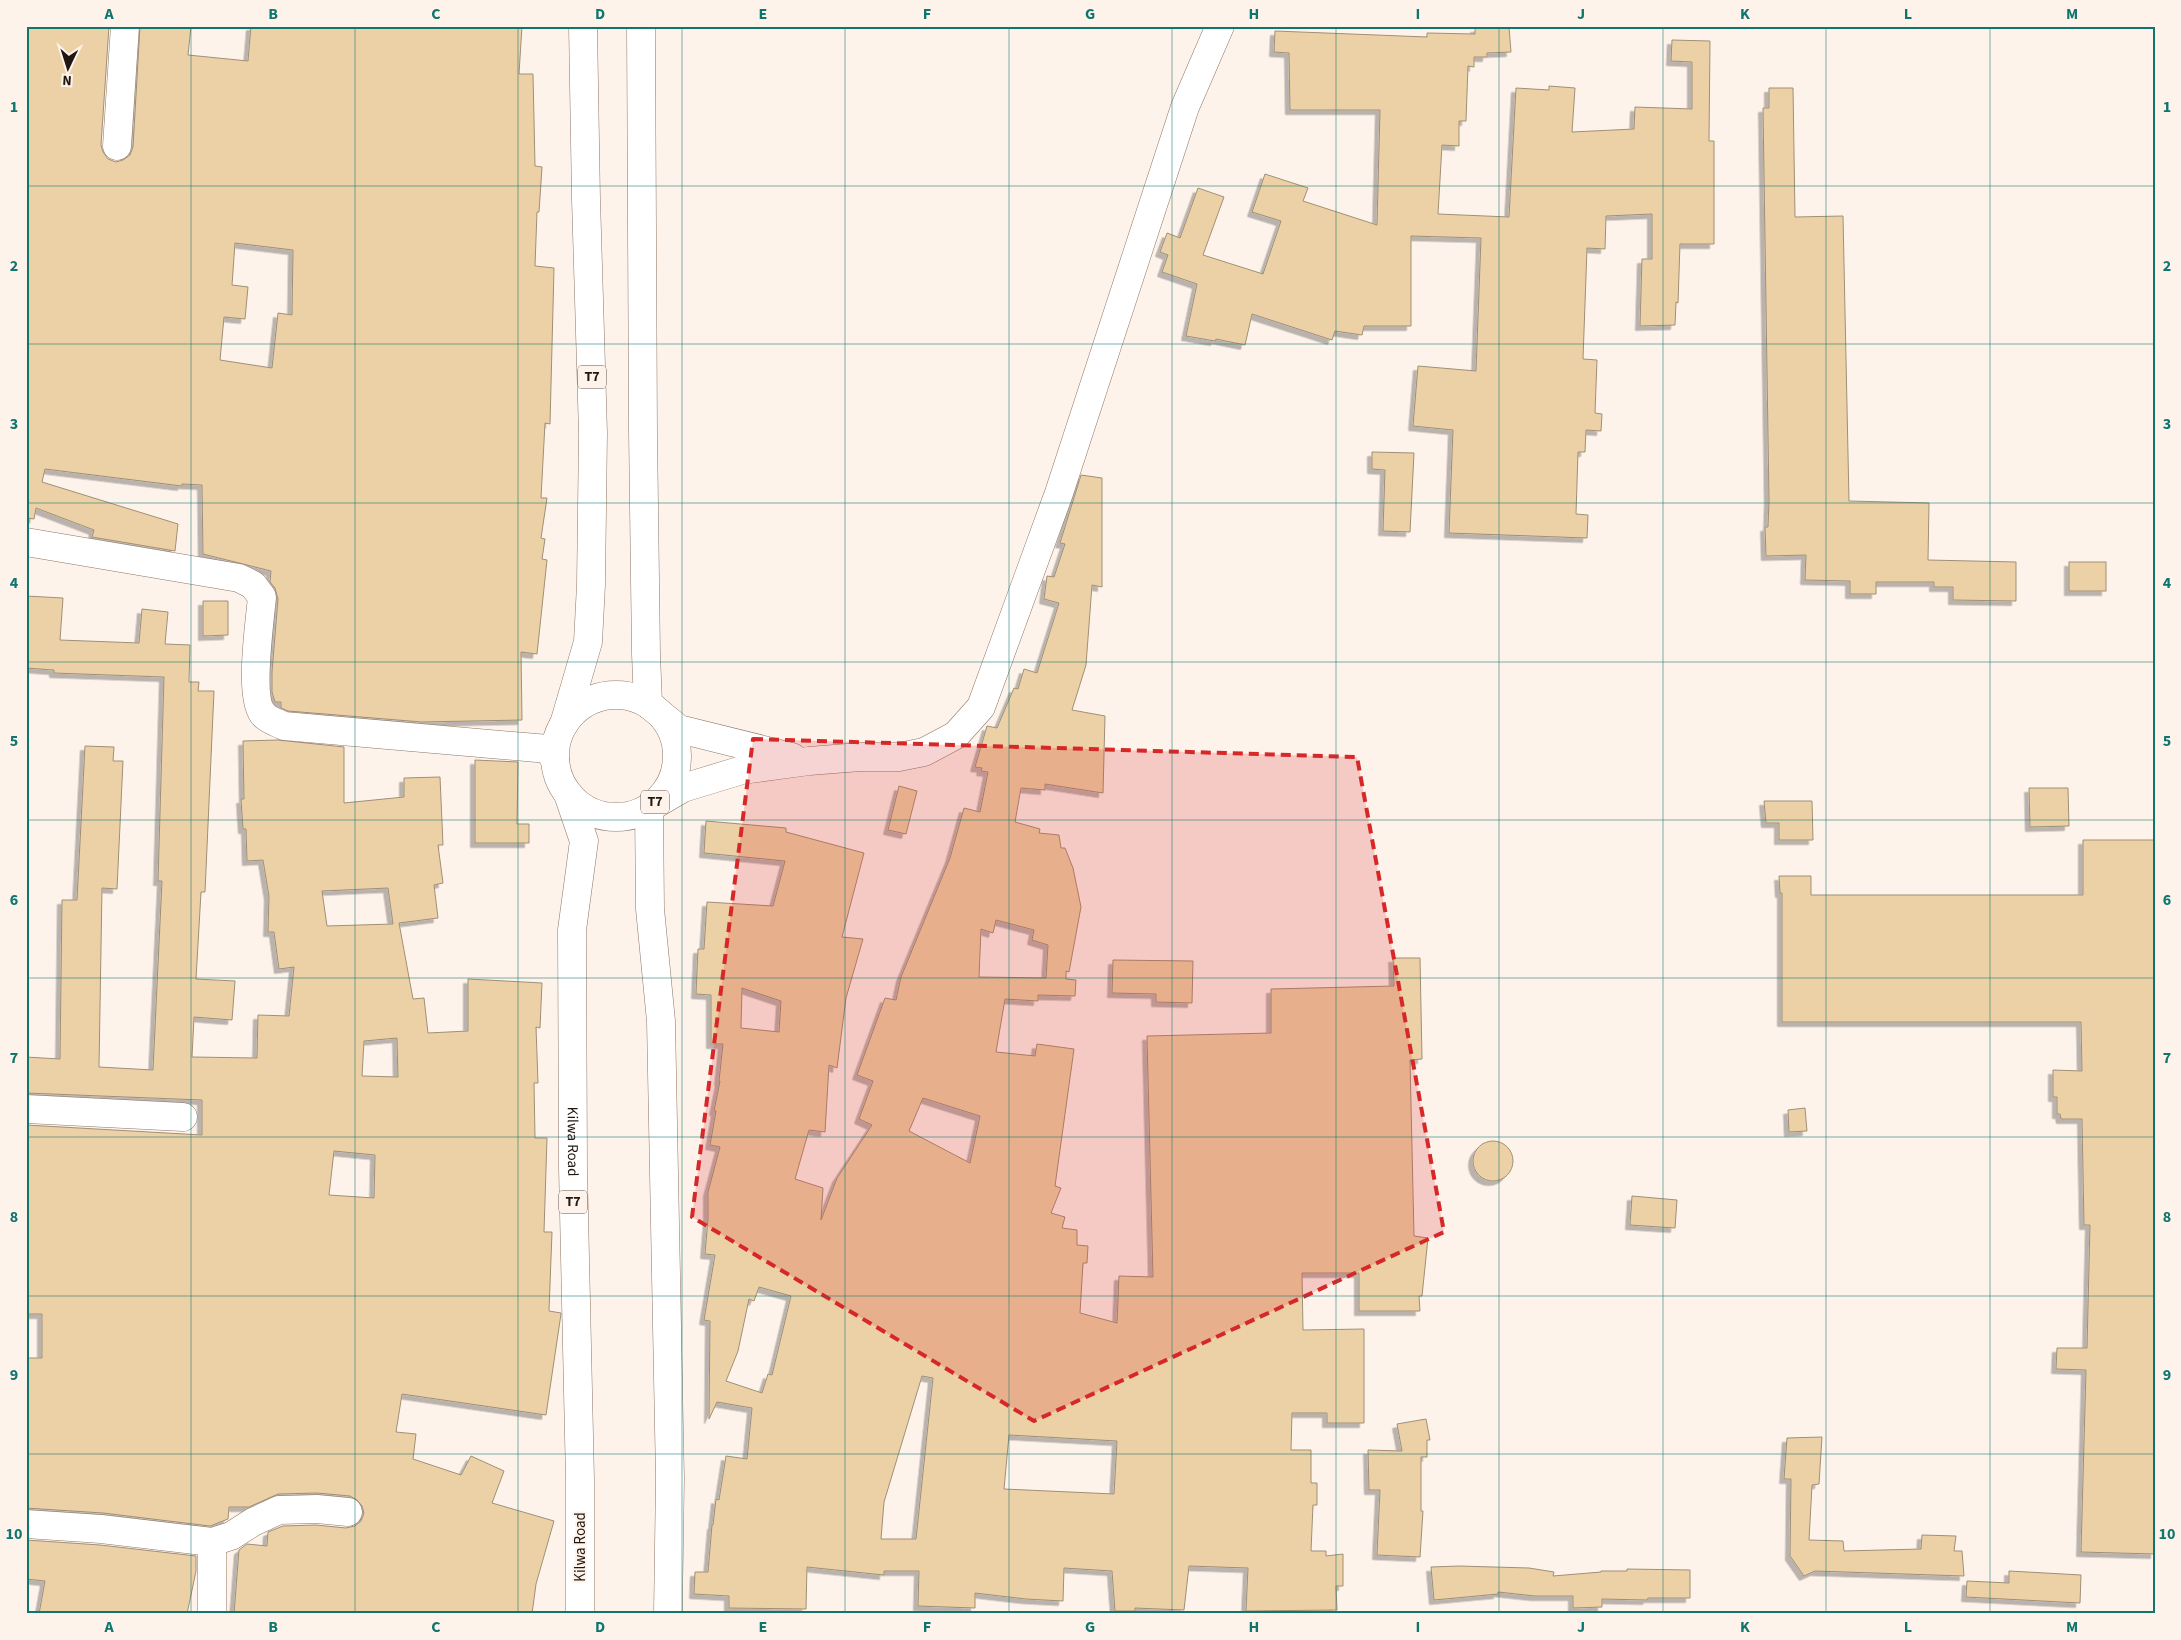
<svg xmlns="http://www.w3.org/2000/svg" width="2181" height="1640" viewBox="0 0 2181 1640" font-family="'Source Sans 3',sans-serif">
  <style>
    .building { fill: #edd1a6; stroke: #9f8f77; fill-rule: evenodd; filter: url(#shadow) }
    .lines { fill: none; stroke-linecap: round; stroke-linejoin: round }
    .minor-casing { stroke: #8e7665; stroke-width: 29 }
    .primary-casing { stroke: #8e7665; stroke-width: 29 }
    .trunk-casing { stroke: #8e7665; stroke-width: 29 }
    .minor { stroke: #fff; stroke-width: 28 }
    .primary { stroke: #fff; stroke-width: 28 }
    .trunk { stroke: #fff; stroke-width: 28 }
    .marked { fill: #d62828; fill-opacity: 0.2; stroke: #d62828; stroke-width: 4; stroke-dasharray: 10 6; stroke-linejoin: round }
    .grid { fill: none; stroke: #0f766e; stroke-width: 1; stroke-opacity: 0.55 }
    .labels { text-anchor: middle; dominant-baseline: central; stroke-width: 4; stroke-linejoin: round; paint-order: stroke }
    .shield { fill: #fef3eb; stroke: #635952; stroke-width: 1 }
    .shield-label { font-size: 14px; font-weight: bold; fill: #201710 }
    .street-label { font-size: 15px; fill: #201710; stroke: #fef3eb }
    .neatline { fill: none; stroke: #0f766e; stroke-width: 2 }
    .grid-label { font-size: 16px; text-anchor: middle; font-weight: bold; fill: #0f766e }
  </style>
  <defs>
    <filter id="shadow"><feDropShadow dx="-4.5" dy="4.5" stdDeviation="0" flood-color="#0004"/></filter>
  </defs>
  <rect width="100%" height="100%" fill="#fef3eb"/>
  <g class="building">
    <path d="M26 26H109L101 145 103 152 108 159 116 162 123 160 130 155 133 147 140 26H191L188 55 248 61 251 26H522L519 74H533L535 166 542 167 539 212H537L535 266 554 268 550 424 545 423 541 498H547L541 538 545 539 542 559 547 560 537 654 521 652 522 720 422 722 288 711 281 708V702H275L272 692V672L278 599 275 588 270 582 271 571 203 554 202 485 182 484V486L45 469 42 482 178 524 175 551 92 537 94 530 36 508 34 519 26 518ZM235 243 293 250 292 315 278 313 272 368 220 360 224 317 245 319 248 287 232 285Z"/>
    <path d="M1509 27 1511 52 1487 53V57H1474V67L1468 66 1466 121H1459V146L1442 145 1438 214 1509 217 1516 88 1549 90V86L1575 88 1572 132 1634 129 1635 107 1692 109V62L1671 61 1672 40 1710 41 1709 141H1714V244H1680L1678 303 1676 302 1675 325 1640 326 1642 259H1652V214L1606 216 1605 249 1587 248 1583 359 1597 360 1595 413 1602 414 1601 431 1586 430 1585 452H1578L1576 514 1588 515 1587 538 1449 533 1453 430 1413 426 1418 366 1476 371 1481 238 1411 236V326H1364L1362 335 1335 331 1332 340 1252 314 1245 345 1216 339 1215 341 1186 336 1197 284 1162 272 1168 255 1160 252 1167 233 1180 238 1198 188 1224 197 1203 255 1263 274 1281 221 1252 212 1265 174 1308 188 1303 201 1377 225 1380 110H1290L1289 53 1274 52 1275 31 1427 37V33L1475 34V28Z"/>
    <path d="M1769 88H1793L1795 217 1843 216 1849 501 1929 503 1928 560 2016 562V601L1953 600V587H1934V582H1876V594H1850V581L1805 580 1806 555 1766 556 1765 527H1768L1769 501 1763 108H1769Z"/>
    <path d="M1372 452 1414 453 1410 532 1383 531 1385 470 1372 469Z"/>
    <path d="M1081 475 1102 478V587L1092 585 1086 665 1072 710 1105 716 1103 793 1045 784V790L1021 788 1015 822 1040 829 1039 833 1059 835 1061 848H1065L1073 868 1081 907 1069 972 1066 971V979L1076 980 1075 996 1038 995V1001L1005 999 996 1052 1035 1056 1037 1044 1074 1049 1055 1186 1061 1188 1051 1213 1065 1217 1062 1228 1077 1230V1245L1088 1246 1087 1263H1083L1080 1313 1117 1323 1119 1276 1153 1277 1147 1036 1271 1033V989L1394 986 1393 958H1420L1422 1059 1410 1060 1414 1236 1428 1238 1422 1296H1419L1420 1311H1359V1273H1302L1303 1330 1364 1329V1423H1327V1413H1292L1291 1450H1311V1483H1317V1505H1313L1311 1551H1326V1556L1343 1554V1586H1336L1337 1610 1246 1611 1248 1568 1189 1566 1184 1610 1135 1608V1611H1115L1112 1571 1064 1568 1063 1601 1026 1599 975 1593V1608L918 1606 919 1571H884V1575L807 1567 806 1609 729 1608V1596L694 1594 695 1572H708L712 1525H713L716 1499 719 1500 726 1456 747 1459 752 1408 717 1402 709 1419 710 1321 704 1320 715 1255 705 1254 708 1219V1192L720 1147 710 1145 716 1111H714L720 1081H719L723 1044H711V995L696 994 698 949H704L707 902 773 906 785 861 704 853 706 821 786 828V832L864 853 842 937 863 939 846 998 837 1068 829 1065 825 1132 809 1130 795 1179 823 1188 821 1220 837 1178 872 1125 859 1119 873 1081 857 1075 885 998 896 1000 901 977 950 858 964 808 980 812 988 772 981 771 982 768 975 767 987 726 997 728 1014 688 1018 689 1024 669 1037 673 1059 603 1044 599 1047 576 1054 577 1065 544 1060 543ZM996 920 1034 930 1032 940 1048 945 1046 978 979 977 981 929 993 933ZM742 988 781 1001 779 1032 741 1028ZM923 1098 980 1116 970 1163 909 1131ZM759 1287 791 1296 772 1375 768 1374 762 1393 726 1381 738 1351 749 1299 754 1301ZM922 1376 933 1378 916 1539H881L884 1502ZM1009 1435 1117 1441 1114 1494 1004 1489Z"/>
    <rect x="2069" y="562" width="37" height="29"/>
    <path d="M26 596 63 598 60 640 139 643 142 609 168 612 165 644 190 645 189 682H199L198 691H214L205 892H201L196 979 235 981 232 1020 194 1017 192 1057 257 1058 258 1015 289 1016 294 967 279 969 274 932H268L269 896 263 860 247 861 246 829H243L241 799H244L243 741 278 740 344 747V803L404 797V778L440 777 443 845H438L443 883 434 885 438 918 399 923 413 999 424 998 428 1033 468 1031V979L542 983 540 1028 536 1027 538 1083H534L535 1138H547L544 1232H552L549 1311 561 1313V1314L546 1415 402 1394 396 1432 416 1434 413 1459 461 1475 471 1456 504 1471 492 1503 554 1521 536 1584 532 1614H234L239 1550 247 1544 267 1546 268 1532 283 1526 316 1525 346 1528 355 1526 361 1521 364 1513 362 1506 357 1500 350 1496 317 1493 278 1494 249 1507H229L228 1519 210 1526 103 1513 26 1508V1358H42V1314H26V1125L202 1135V1100L26 1093V1057L60 1059 62 900H77L85 746 114 747 113 761H123L117 889 102 888 99 1067 153 1070 162 881H158L164 677 54 673V670L26 668ZM388 888 393 924 327 926 322 891ZM397 1038 398 1077 362 1076 364 1041ZM334 1151 375 1155 374 1198 329 1195Z"/>
    <path d="M203 601H228V635L203 636Z"/>
    <path d="M475 760 518 762 517 824H529V843H475Z"/>
    <path d="M899 786 917 791 906 834 888 830Z"/>
    <path d="M2029 788H2068L2069 826 2030 827Z"/>
    <path d="M1764 801H1812L1813 840H1779V823H1766Z"/>
    <path d="M2083 840H2155V1554L2081 1552 2086 1370 2056 1369 2057 1348H2087L2090 1225H2084L2082 1119H2061L2060 1114H2057V1097H2053V1070L2082 1071 2081 1022H1782V893H1780L1779 876H1811V895H2083Z"/>
    <path d="M1113 960 1193 961 1192 1003 1156 1002V994L1112 993Z"/>
    <path d="M1805 1108 1807 1131 1789 1132 1788 1110Z"/>
    <circle cx="1493" cy="1161" r="20"/>
    <path d="M1632 1196 1677 1200 1675 1228 1630 1225Z"/>
    <path d="M1426 1419 1430 1440H1427V1457H1421V1511H1423L1420 1557 1377 1555 1380 1490H1369L1368 1450 1402 1451 1397 1424Z"/>
    <path d="M1822 1437 1819 1484 1812 1485 1809 1540 1843 1541 1844 1551 1921 1549 1922 1535 1956 1536 1954 1551H1962L1964 1576 1815 1571 1804 1576 1790 1556 1791 1479H1784L1787 1438Z"/>
    <path d="M26 1540 100 1545 196 1556V1571L187 1614H39L45 1581 26 1579Z"/>
    <path d="M1459 1566 1529 1568 1554 1572 1553 1576 1601 1572V1571H1627V1569L1690 1570V1598H1648L1647 1600 1602 1599V1607L1573 1608V1596H1535L1498 1592V1594L1434 1600 1431 1567Z"/>
    <path d="M2009 1571 2081 1575 2080 1603 1966 1597 1967 1581 2009 1583Z"/>
  </g>
  <g class="lines">
    <g class="minor-casing">
      <g id="minor">
        <path d="M117 146 125 26"/>
        <path d="M26 542 239 578 253 585 262 597C260 620 248 700 264 715 268 720 278 723 284 726L548 749 555 760"/>
        <path d="M26 1109 183 1117"/>
        <path d="M26 1524 101 1529 212 1542 231 1536 253 1522 279 1510 317 1509 348 1512"/>
        <path d="M212 1614V1542"/>
      </g>
    </g>
    <g class="primary-casing">
      <g id="primary">
        <path d="M648 704 679 729 792 757"/>
        <path d="M649 808 683 788 742 770 809 761 860 757H899L924 752 956 735 981 707 1059 493 1185 107 1220 26"/>
      </g>
    </g>
    <g class="trunk-casing">
      <g id="trunk">
        <path d="M641 26 643 431 646 654 648 704"/>
        <circle cx="616" cy="756" r="61"/>
        <path d="M564 724 588 642 591 585 593 433 586 199 583 26"/>
        <path id="s1" d="M568 794 584 841 572 930 573 1168 580 1480V1614"/>
        <path d="M649 808 650 909 661 1021 670 1478 668 1614"/>
      </g>
    </g>
    <use href="#minor" class="minor"/>
    <use href="#primary" class="primary"/>
    <use href="#trunk" class="trunk"/>
  </g>
  <path class="marked" d="M753 739 1357 757 1444 1232 1034 1421 692 1217Z"/>
  <path class="grid" d="M191 26V1614M355 26V1614M518 26V1614M682 26V1614M845 26V1614M1009 26V1614M1172 26V1614M1336 26V1614M1499 26V1614M1663 26V1614M1826 26V1614M1990 26V1614M26 186H2155M26 344H2155M26 503H2155M26 662H2155M26 820H2155M26 978H2155M26 1137H2155M26 1296H2155M26 1454H2155"/>
  <g class="labels">
    <g class="shield">
      <rect x="578" y="365.5" width="28" height="23" rx="4"/>
      <rect x="641" y="790.5" width="28" height="23" rx="4"/>
      <rect x="559" y="1190.5" width="28" height="23" rx="4"/>
    </g>
    <g class="shield-label">
      <text x="592" y="377">T7</text>
      <text x="655" y="802">T7</text>
      <text x="573" y="1202">T7</text>
    </g>
    <g class="street-label">
      <text stroke="none"><textPath href="#s1" startOffset="351">Kilwa Road</textPath></text>
      <text transform="translate(580 1547) rotate(-90)">Kilwa Road</text>
    </g>
  </g>
  <rect width="2181" height="1640" fill="none" stroke="#fef3eb" stroke-width="55"/>
  <g transform="translate(68 68) rotate(184)" stroke="#fef3eb" stroke-width="4" paint-order="stroke">
  <path d="M0-4L9 19L0 12L-9 19Z" fill="#201710"/>
  <text y="-8" font-size="14" font-weight="bold" text-anchor="middle" fill="#201710">N</text>
  </g>
  <rect x="28" y="28" width="2126" height="1584" class="neatline"/>
  <g class="grid-label">
    <text x="109" y="19">A</text>
    <text x="273" y="19">B</text>
    <text x="436" y="19">C</text>
    <text x="600" y="19">D</text>
    <text x="763" y="19">E</text>
    <text x="927" y="19">F</text>
    <text x="1090" y="19">G</text>
    <text x="1254" y="19">H</text>
    <text x="1418" y="19">I</text>
    <text x="1581" y="19">J</text>
    <text x="1745" y="19">K</text>
    <text x="1908" y="19">L</text>
    <text x="2072" y="19">M</text>
    <text x="14" y="112">1</text>
    <text x="2167" y="112">1</text>
    <text x="14" y="271">2</text>
    <text x="2167" y="271">2</text>
    <text x="14" y="429">3</text>
    <text x="2167" y="429">3</text>
    <text x="14" y="588">4</text>
    <text x="2167" y="588">4</text>
    <text x="14" y="746">5</text>
    <text x="2167" y="746">5</text>
    <text x="14" y="905">6</text>
    <text x="2167" y="905">6</text>
    <text x="14" y="1063">7</text>
    <text x="2167" y="1063">7</text>
    <text x="14" y="1222">8</text>
    <text x="2167" y="1222">8</text>
    <text x="14" y="1380">9</text>
    <text x="2167" y="1380">9</text>
    <text x="14" y="1539">10</text>
    <text x="2167" y="1539">10</text>
    <text x="109" y="1632">A</text>
    <text x="273" y="1632">B</text>
    <text x="436" y="1632">C</text>
    <text x="600" y="1632">D</text>
    <text x="763" y="1632">E</text>
    <text x="927" y="1632">F</text>
    <text x="1090" y="1632">G</text>
    <text x="1254" y="1632">H</text>
    <text x="1418" y="1632">I</text>
    <text x="1581" y="1632">J</text>
    <text x="1745" y="1632">K</text>
    <text x="1908" y="1632">L</text>
    <text x="2072" y="1632">M</text>
  </g>
</svg>
